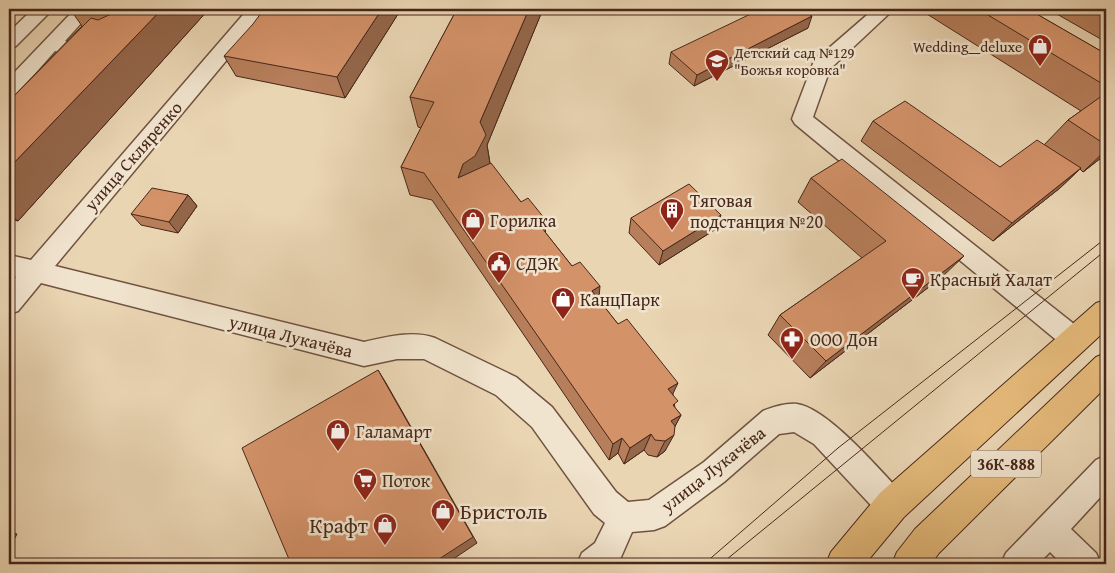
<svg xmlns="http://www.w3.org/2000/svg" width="1115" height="573" viewBox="0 0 1115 573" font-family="'Gentium Book Plus',serif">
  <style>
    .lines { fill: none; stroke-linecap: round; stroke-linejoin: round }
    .minor-casing { stroke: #705240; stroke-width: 3 }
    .major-casing { stroke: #47271a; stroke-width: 2 }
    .minor { fill: #f1e4ce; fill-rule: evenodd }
    .major { fill: #e5ba7a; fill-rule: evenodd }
    .tram { stroke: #47271a; stroke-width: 1 }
    .wall { fill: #b67e5a; stroke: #47271a }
    .shaded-wall { fill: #94664a; stroke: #47271a }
    .building { fill: #d49269; stroke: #47271a }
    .labels { text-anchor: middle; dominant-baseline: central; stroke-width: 5; stroke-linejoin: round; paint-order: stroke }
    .far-poi-label { font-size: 15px; fill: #47271a; stroke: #f1e4ce; text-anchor: end }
    .shield { fill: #f1e4ce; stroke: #7a6050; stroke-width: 1 }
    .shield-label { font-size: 16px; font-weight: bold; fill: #47271a }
    .street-label { font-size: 18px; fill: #47271a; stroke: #f1e4ce }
    .poi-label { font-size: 18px; fill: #47271a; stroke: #f1e4ce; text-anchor: start }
    .near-poi-label { font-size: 21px; fill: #47271a; stroke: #f1e4ce; text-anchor: start }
  </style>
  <rect width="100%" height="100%" fill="#ead5b3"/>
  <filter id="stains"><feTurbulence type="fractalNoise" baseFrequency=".004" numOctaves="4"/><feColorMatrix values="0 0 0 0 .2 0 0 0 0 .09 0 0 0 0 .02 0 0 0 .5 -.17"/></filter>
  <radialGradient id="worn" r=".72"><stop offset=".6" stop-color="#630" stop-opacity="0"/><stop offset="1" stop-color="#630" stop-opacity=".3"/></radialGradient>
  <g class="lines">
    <g class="minor-casing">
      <g id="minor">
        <path d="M33 9H53L16 46 9 48V32Z"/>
        <path d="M75 9H94L65 41 91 48 96 63 93 68 86 70 79 68 75 56 55 51 16 95 9 97V78Z"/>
        <path d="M248 9H266L240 44 55 266 364 342C387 337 413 330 435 338L516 377 552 407 616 492 628 502 649 500 704 462 763 411C773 407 787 403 797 404 829 409 880 471 903 494L907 505 903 516 892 520 881 516 814 444 794 432 779 434 724 482 665 526 654 530 632 532 618 564H577L582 553 595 543 605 523 594 514 532 427 496 395 424 359H397L364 366 41 283 18 311 9 314V285L16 277 9 275V255L31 260Z"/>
        <path d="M874 9H894L830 69 813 117 1084 332 1088 340 1084 348 1075 352 1066 348 795 124 792 119 814 61Z"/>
        <path d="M1106 455V491L1071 529 1096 553 1101 564H1062L1050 552 1038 564H1001L1006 553 1096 460Z"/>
      </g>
    </g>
    <g class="major-casing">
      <g id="major">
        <path d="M1106 300V330L904 517 865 564H826L831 552 880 493 1096 303Z"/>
        <path d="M1106 353V387L939 553 931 564H892L897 552 915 529 1096 357Z"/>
      </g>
    </g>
    <use href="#minor" class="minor"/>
    <use href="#major" class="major"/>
    <g class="tram">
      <path d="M704 564 838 448 1106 238"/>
      <path d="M721 564 1106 250"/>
    </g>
  </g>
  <g class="wall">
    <path d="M70 9H209L18 221 9 219V119L11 113 9 111V101L82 26Z"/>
    <path d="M457 9H543L487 145 490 163 599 300 673 394 675 408 681 415 675 426 665 451 657 457 648 455 644 450 624 464 618 453 609 460 432 200 410 195 401 167 421 128 418 127 410 97Z"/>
    <path d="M919 9H1028L1106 54V154L1083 172 1080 169 1060 188 993 241 861 141 873 121 1000 167 1044 145 1068 120 1081 111Z"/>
    <path d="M1048 9H1106V42Z"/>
    <path d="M398 14 345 98 236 76 224 56Z"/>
    <path d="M808 28 694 86 669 64 671 52Z"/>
    <path d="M811 178 942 277 810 378 768 335 780 315 862 258 798 202Z"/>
    <path d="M188 195 197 206 178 233 141 225 131 214Z"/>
    <path d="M631 218 716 229 659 265 629 233Z"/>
  </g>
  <g class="shaded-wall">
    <path d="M162 9H209L18 221 9 214V168Z"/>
    <path d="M382 9H396L398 14 345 98 337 77Z"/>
    <path d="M529 9H543L487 145 490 164 458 178 463 164 480 122Z"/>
    <path d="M812 16 808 28 694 86 697 75Z"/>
    <path d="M1106 150V154L1083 172Z"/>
    <path d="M1081 168 1060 188 993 241 1012 223Z"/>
    <path d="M188 195 197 206 178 233 169 222Z"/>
    <path d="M721 215 716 229 659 265 663 251Z"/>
    <path d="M545 219 546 246 538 223Z"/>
    <path d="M964 256 942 277 810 378 826 361Z"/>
    <path d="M600 286 598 310 592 291Z"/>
    <path d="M378 370 386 383 477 543 446 564H438L439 559Z"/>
    <path d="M678 383 669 402 668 389Z"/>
    <path d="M681 415 672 432 671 421Z"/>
    <path d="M651 434 644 450 624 464 630 448Z"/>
    <path d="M674 435 665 451 657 457 665 441Z"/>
    <path d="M622 438 618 453 609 460 613 444Z"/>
    <path d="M9 532 17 534 9 549Z"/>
  </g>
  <g class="building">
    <path d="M122 9H162L9 168V119L13 109 9 108V101L91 18 98 20Z"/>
    <path d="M264 9H382L337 77 224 56 253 24Z"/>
    <path d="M457 9H529L480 122 486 135 475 156 463 164 458 178 491 163 521 202 528 198 545 219 538 223 572 266 580 262 600 286 592 291 618 324 627 319 678 383 668 389 678 401 673 405 681 415 671 421 675 426 674 435 665 441 655 440 651 434 630 448 622 438 613 444 424 173 401 167 434 102 410 97Z"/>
    <path d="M761 9H802L812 16 697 75 671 52Z"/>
    <path d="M978 9H1028L1106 54V86Z"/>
    <path d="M1106 93V145L1068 120Z"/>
    <path d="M905 101 1000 167 1037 140 1081 168 1012 223 873 121Z"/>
    <path d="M842 159 964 256 826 361 780 315 886 241 811 178Z"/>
    <path d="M689 184 721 215 663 251 631 218Z"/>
    <path d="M152 188 188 195 169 222 131 214Z"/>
    <path d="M378 370 473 537 439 559 438 564H291L242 448Z"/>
    <path d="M71 559 101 564H68Z"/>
  </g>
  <defs>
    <g id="shop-pin" transform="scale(1.25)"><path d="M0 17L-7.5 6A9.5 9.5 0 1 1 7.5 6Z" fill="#8f2418" stroke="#f1e4ce"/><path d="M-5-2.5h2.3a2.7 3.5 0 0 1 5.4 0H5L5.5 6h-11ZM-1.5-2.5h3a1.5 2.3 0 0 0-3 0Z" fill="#fff"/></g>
    <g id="school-pin" transform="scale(1.25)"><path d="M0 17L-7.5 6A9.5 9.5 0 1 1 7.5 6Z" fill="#8f2418" stroke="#f1e4ce"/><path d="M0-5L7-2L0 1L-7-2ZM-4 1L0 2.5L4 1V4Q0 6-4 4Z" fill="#fff"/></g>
    <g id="building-pin" transform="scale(1.25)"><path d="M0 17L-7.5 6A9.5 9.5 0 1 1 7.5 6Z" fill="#8f2418" stroke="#f1e4ce"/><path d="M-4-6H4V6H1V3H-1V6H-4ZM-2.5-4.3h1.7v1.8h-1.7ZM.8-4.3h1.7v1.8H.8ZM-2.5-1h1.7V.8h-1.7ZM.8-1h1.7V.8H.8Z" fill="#fff"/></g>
    <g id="civic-pin" transform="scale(1.25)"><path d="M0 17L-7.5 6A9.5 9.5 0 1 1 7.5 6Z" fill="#8f2418" stroke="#f1e4ce"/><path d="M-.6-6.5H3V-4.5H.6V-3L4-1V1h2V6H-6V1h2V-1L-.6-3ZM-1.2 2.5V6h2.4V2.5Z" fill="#fff"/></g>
    <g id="cafe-pin" transform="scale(1.25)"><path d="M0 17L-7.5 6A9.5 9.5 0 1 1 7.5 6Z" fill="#8f2418" stroke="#f1e4ce"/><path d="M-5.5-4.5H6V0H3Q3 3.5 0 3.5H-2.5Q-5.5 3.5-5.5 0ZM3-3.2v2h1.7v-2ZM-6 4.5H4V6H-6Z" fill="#fff"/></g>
    <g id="pharmacy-pin" transform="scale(1.25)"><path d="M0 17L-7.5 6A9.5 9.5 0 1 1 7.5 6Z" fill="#8f2418" stroke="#f1e4ce"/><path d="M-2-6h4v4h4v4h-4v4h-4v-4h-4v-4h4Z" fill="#fff"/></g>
    <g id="supermarket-pin" transform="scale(1.25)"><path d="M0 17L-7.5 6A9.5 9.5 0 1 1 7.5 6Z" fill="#8f2418" stroke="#f1e4ce"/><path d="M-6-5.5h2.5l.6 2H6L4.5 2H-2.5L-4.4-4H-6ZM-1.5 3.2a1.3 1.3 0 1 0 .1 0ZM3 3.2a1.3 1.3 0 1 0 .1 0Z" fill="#fff"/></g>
  </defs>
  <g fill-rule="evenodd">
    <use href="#shop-pin" x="1040" y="46"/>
    <use href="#school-pin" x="717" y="61"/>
    <use href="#building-pin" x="672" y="210"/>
    <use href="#shop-pin" x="473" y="220"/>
    <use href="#civic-pin" x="499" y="263"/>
    <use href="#cafe-pin" x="913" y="279"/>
    <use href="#shop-pin" x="563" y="299"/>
    <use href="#pharmacy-pin" x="792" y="339"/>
    <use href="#shop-pin" x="338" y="431"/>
    <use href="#supermarket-pin" x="365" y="480"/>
    <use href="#shop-pin" x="443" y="511"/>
    <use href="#shop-pin" x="385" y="525"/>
  </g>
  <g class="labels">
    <g class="far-poi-label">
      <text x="1022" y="46">Wedding__deluxe</text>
      <text x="734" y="52" text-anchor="start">Детский сад №129<tspan x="734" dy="17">"Божья коровка"</tspan></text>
    </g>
    <rect class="shield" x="971" y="450.5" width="70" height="27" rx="4"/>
    <g class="shield-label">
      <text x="1006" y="464">36К-888</text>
    </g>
    <g class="street-label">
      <text transform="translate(133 156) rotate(-49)">улица Скляренко</text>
      <text transform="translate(291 336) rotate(14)">улица Лукачёва</text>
      <text transform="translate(713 469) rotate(-38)">улица Лукачёва</text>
    </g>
    <g class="poi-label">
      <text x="690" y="200">Тяговая<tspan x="690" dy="21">подстанция №20</tspan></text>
      <text x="490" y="220">Горилка</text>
      <text x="516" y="263">СДЭК</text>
      <text x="930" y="279">Красный Халат</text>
      <text x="580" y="299">КанцПарк</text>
      <text x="810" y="339">ООО Дон</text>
      <text x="356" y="431">Галамарт</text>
      <text x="382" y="480">Поток</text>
    </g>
    <g class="near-poi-label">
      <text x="460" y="511">Бристоль</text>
      <text x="368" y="525" text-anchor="end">Крафт</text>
    </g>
  </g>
  <rect width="1115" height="573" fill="none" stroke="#ead5b3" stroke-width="30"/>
  <rect x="10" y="10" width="1095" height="553" fill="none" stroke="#47271a" stroke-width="2.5"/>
  <rect x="15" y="15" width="1085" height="543" fill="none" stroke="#47271a"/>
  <rect width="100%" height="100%" filter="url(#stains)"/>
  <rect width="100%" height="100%" fill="url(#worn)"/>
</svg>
